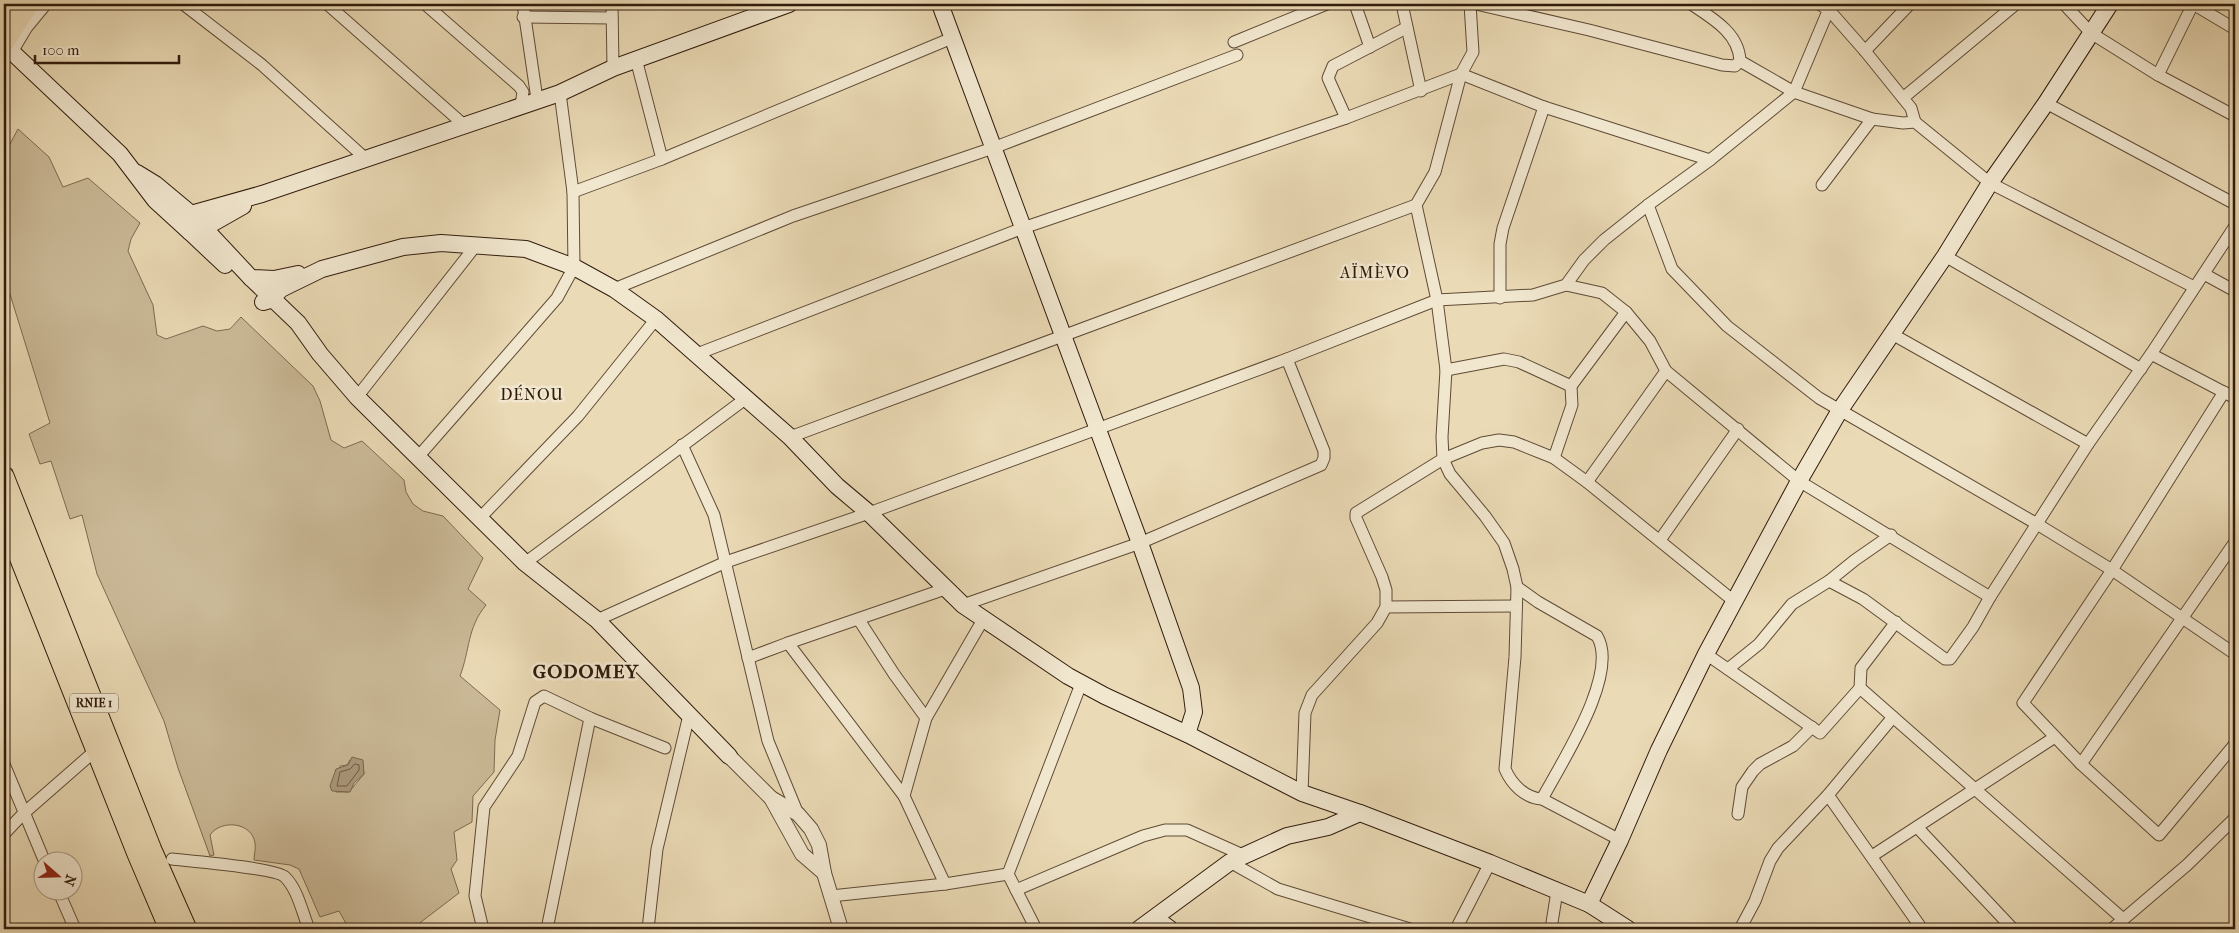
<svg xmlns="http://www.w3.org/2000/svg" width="2239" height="933" viewBox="0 0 2239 933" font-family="'IM FELL French Canon',serif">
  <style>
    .green { fill: #cbba98; stroke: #7e6a52; fill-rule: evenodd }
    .water { fill: #ab997c; stroke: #7a674f }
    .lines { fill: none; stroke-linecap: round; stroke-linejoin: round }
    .shore { stroke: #6e5a44; stroke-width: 1 }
    .minor-casing { stroke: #5f4b36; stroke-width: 13 }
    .tertiary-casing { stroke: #5f4b36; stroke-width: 16 }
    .secondary-casing { stroke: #311b0c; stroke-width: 18 }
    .trunk-casing { stroke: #311b0c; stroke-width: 21 }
    .minor { stroke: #f1e7cf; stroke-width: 11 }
    .tertiary { stroke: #f1e7cf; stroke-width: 14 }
    .secondary { stroke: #f1e7cf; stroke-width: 16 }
    .trunk { stroke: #eadab5; stroke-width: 19 }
    .labels { text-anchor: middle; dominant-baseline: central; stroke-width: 5; stroke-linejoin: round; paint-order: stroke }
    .shield { fill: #f1e7cf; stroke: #6b5846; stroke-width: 1 }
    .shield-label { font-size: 12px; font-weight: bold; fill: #311b0c }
    .quarter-label { font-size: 16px; letter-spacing: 1px; fill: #311b0c; stroke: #f1e7cf }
    .district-label { font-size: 19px; font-weight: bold; letter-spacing: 1px; fill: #311b0c; stroke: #f1e7cf }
  </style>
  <rect width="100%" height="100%" fill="#eadab5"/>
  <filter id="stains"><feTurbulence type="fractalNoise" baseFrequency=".004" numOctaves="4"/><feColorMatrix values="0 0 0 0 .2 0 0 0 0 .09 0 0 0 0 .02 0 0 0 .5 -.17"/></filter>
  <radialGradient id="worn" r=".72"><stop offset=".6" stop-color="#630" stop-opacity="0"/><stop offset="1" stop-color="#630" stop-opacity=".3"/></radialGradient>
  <path class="green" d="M18 129 49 157 63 187 88 178 140 223 131 239 128 251 153 305 157 335 166 339 203 326 217 331 230 329 241 317 313 386 320 401 331 440 344 448 362 441 404 480 406 492 413 504 423 511 443 516 483 558 468 589 486 605C467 628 470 650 460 676L500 710 495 740 494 772 473 796 472 822 454 832 457 860 451 869 459 893 417 925 405 929H349L339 911 320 917 299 869 290 865 254 860C254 855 256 848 255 843 252 822 221 819 210 835L214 855 210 856 178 768 164 721 97 574 82 515 70 519 51 461 40 464 29 434 50 423 4 275V155ZM350 760H362L364 774 349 792H336L340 766 347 765Z"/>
  <path class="water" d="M352 757 363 760 364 774 354 783 350 792 332 791 330 786 336 769 348 765Z"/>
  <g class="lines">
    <path class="shore" d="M355 764 359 765V770L347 786H337L340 772 350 769Z"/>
    <g class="minor-casing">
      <g id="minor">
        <path d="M183 4 262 65 366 159"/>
        <path d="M327 4 463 124"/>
        <path d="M425 4 519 86 523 92 521 105"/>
        <path d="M523 4 537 99"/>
        <path d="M612 4 613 68"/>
        <path d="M1355 4 1370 47"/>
        <path d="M1402 4 1421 91"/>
        <path d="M1470 4 1473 52 1461 74 1435 172 1416 205 1437 300 1446 370 1442 437 1443 459 1450 474 1485 516 1504 543 1513 569 1517 587 1515 657 1505 769C1511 783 1524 798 1542 799L1620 840"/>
        <path d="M1476 4 1589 30 1722 65 1735 66 1740 61C1739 33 1712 18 1691 4"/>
        <path d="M1819 4 1829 10 1865 51 1911 108 1915 122"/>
        <path d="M2064 4 2091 33 2158 75 2235 116"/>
        <path d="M2193 4 2235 29"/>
        <path d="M523 17 612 18"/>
        <path d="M1234 42 1327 4"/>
        <path d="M1865 51 1910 4"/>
        <path d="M12 52 27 27 46 4"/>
        <path d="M636 59 662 159"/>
        <path d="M1740 61 1794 92 1872 119 1903 123 1915 122 1990 183 2194 287"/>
        <path d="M2158 75 2193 4"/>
        <path d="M1903 98 2016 4"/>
        <path d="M2046 103 2235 204"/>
        <path d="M1346 118 1328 78 1333 66 1406 28"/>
        <path d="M1822 185 1872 119"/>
        <path d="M573 192 662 159 952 38"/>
        <path d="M1648 205 1672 269 1727 326 1819 398 2037 524 2112 570 2235 654"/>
        <path d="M1945 256 2141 369"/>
        <path d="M2204 274 2235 291"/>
        <path d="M1566 285 1602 293 1626 312 1650 341 1666 371 1799 481 1990 597"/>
        <path d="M614 289 793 216 993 148 1237 55"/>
        <path d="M1500 298V244L1503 228 1544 107"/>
        <path d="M1892 334 2088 444"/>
        <path d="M697 354 1023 228 1346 118 1461 74 1544 107 1710 160"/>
        <path d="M2151 354 2235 398"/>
        <path d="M1446 370 1504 359 1519 362 1571 386"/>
        <path d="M2224 392 2112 570 2023 703 2081 764 2159 835 2235 744"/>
        <path d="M357 397 477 244"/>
        <path d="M790 437 1416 205"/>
        <path d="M682 445 714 515 768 741 798 814"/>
        <path d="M418 457 557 298 574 267 573 192 560 93"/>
        <path d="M1554 458 1572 405 1571 386 1626 312"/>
        <path d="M1587 482 1666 371"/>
        <path d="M480 518 578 416 656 319"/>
        <path d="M1660 540 1738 429"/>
        <path d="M525 563 745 399"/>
        <path d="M1829 581 1863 599 1945 659H1950L1973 627 1990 597 2088 444 2151 354 2235 226"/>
        <path d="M1517 587 1538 602 1597 636C1620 674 1561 763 1542 799"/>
        <path d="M963 605 1140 543 1321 465 1324 458V451L1287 359"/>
        <path d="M1386 607 1515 606"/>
        <path d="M597 620 726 562 869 513 1287 359 1437 300 1533 295 1566 285 1584 260 1604 240 1648 205 1710 160 1794 92 1831 4"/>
        <path d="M859 620 894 674 926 718"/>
        <path d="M788 643 904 796 945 884"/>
        <path d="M1706 654 1820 733 1860 688 1861 668 1896 622"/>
        <path d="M748 658 788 643 945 589"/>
        <path d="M1728 669 1759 644 1792 604 1829 581 1855 560 1891 535"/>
        <path d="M1860 688 2123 919"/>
        <path d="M4 764 44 860"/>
        <path d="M2081 764 2235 542"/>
        <path d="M1302 793 1305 713 1312 695 1377 623 1386 607V590L1382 577 1356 518V513L1443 459 1482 443 1499 440 1514 442 1554 458 1587 482 1735 602"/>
        <path d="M1828 795 1922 929"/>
        <path d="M904 796 926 718 984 618"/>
        <path d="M1738 814 1742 787 1753 771 1760 764 1793 746 1812 727"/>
        <path d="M1917 827 2013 929"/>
        <path d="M4 834 24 813 96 750"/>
        <path d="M1872 856 2055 737"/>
        <path d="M172 859C190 861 276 868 285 877 298 890 302 912 309 929"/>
        <path d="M1230 862 1278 889 1410 929"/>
        <path d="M58 890 75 929"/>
        <path d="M1016 890 1143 836 1165 830H1187L1245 856"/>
        <path d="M831 896 945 884 1008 874"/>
        <path d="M483 929 475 896 484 807 518 756 535 702 544 696 590 718 665 748"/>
        <path d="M547 929 590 718"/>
        <path d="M648 929 657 849 689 715"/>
        <path d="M1036 929 1008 874 1081 684"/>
        <path d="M1456 929 1490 863"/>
        <path d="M1551 929 1557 891"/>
        <path d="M1740 929 1755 901 1770 861 1778 848 1828 795 1893 717"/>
        <path d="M2112 929 2187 865 2235 818"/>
      </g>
    </g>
    <g class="tertiary-casing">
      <g id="tertiary">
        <path d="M729 756 771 798 798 814 811 829 819 845 824 873 841 929"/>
        <path d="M771 798 802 854 824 873"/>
      </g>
    </g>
    <g class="secondary-casing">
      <g id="secondary">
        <path d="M940 4 1140 543 1191 688 1194 712 1187 734"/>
        <path d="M4 49 12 52 120 154 155 200 190 232 199 231 243 206"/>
        <path d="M137 173 155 184 191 214 251 278 274 279 298 274"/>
        <path d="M191 214 262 194 560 93 613 68 789 4"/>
        <path d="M190 232 225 265"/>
        <path d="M251 278 298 323 320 354 357 397 525 563 597 620 729 756"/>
        <path d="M263 302 270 300 281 289 289 285 322 269 403 247 441 243 526 249 574 267 614 289 656 319 790 437 837 486 869 513 963 605 1068 676 1105 696 1187 734 1302 793 1360 813"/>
        <path d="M1589 904 1620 840 1659 750 1706 654 1799 481 1840 410 1945 256 1990 183 2046 103 2110 4"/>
        <path d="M1155 918 1170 929"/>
        <path d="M1139 929 1230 862 1287 836 1328 827 1360 813 1490 863 1589 904 1628 929"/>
      </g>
    </g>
    <g class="trunk-casing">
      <g id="trunk">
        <path d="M4 15 11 4"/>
        <path d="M4 43 29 4"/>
        <path d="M4 476 152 850 187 929"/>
        <path d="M4 519 137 854 169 929"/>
      </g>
    </g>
    <use href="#minor" class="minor"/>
    <use href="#tertiary" class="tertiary"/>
    <use href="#secondary" class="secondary"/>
    <use href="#trunk" class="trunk"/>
  </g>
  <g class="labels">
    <rect class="shield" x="70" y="693.5" width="48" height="19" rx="4"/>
    <g class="shield-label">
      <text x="94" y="703">RNIE 1</text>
    </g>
    <g class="quarter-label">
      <text x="1375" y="272">AÏMÈVO</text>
      <text x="532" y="394">DÉNOU</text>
    </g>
    <g class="district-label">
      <text x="586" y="672">GODOMEY</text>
    </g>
  </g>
  <rect width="2239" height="933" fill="none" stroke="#eadab5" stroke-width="20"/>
  <rect x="5" y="5" width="2229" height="923" fill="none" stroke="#311b0c" stroke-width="2.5"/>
  <rect x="10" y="10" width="2219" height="913" fill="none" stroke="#311b0c"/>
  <g transform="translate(58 876) rotate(110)"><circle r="24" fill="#f1e7cf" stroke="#a49581"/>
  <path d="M0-4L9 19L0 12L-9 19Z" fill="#8f2418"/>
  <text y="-8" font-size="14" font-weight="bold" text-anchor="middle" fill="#311b0c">N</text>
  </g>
  <path d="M35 55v8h144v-8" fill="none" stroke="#311b0c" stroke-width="2.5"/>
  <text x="42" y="55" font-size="15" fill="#311b0c" stroke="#f1e7cf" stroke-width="4" paint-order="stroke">100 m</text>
  <rect width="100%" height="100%" filter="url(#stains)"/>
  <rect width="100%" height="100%" fill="url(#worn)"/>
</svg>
